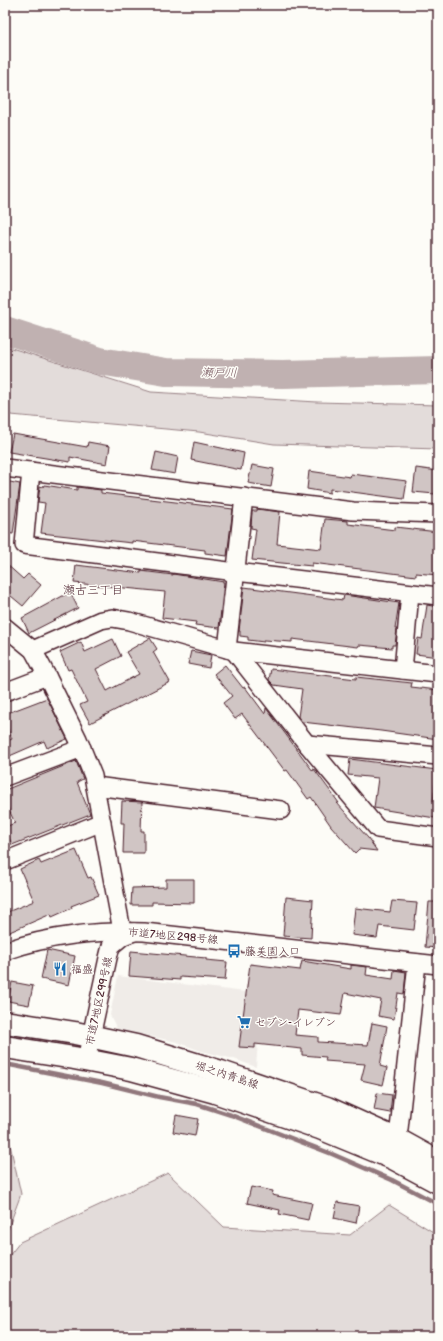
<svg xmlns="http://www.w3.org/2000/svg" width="443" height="1341" viewBox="0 0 443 1341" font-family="'Balsamiq Sans','Klee One',sans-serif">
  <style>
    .built { fill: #f0ece8 }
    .green { fill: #e3dcda; stroke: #967e82 }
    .water { fill: #c0b1b1; stroke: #91777b }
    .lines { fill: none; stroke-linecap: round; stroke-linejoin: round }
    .stream { stroke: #91777b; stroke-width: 4.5 }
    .river { stroke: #c0b1b1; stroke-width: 28 }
    .building { fill: #d0c5c4; stroke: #4a1f2b }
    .minor-casing { stroke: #4a1f2b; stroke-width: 20 }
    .major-casing { stroke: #4a1f2b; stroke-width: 25 }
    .minor { stroke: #fdfcf7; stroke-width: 17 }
    .major { stroke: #fdfcf7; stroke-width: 22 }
    .labels { text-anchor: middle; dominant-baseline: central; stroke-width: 3; stroke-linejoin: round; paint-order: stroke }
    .street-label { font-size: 11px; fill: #4a1f2b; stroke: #fdfcf7 }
    .poi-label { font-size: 11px; fill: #4a1f2b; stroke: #fdfcf7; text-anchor: start }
    .water-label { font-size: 12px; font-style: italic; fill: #73525a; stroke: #fdfcf7 }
    .neighbourhood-label { font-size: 12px; fill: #4a1f2b; stroke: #fdfcf7 }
  </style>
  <rect width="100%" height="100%" fill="#fdfcf7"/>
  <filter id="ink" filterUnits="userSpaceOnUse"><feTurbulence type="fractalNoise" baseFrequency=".025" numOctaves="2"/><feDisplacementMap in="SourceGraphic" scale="8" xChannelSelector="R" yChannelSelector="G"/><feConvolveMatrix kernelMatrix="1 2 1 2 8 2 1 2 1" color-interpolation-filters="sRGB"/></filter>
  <g filter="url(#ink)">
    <path class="built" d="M118 976 262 994 256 1067 234 1059 201 1051 177 1042 117 1029 110 1015Z"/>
    <g class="green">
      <path d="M5 346 151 392 317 402 438 405V449L274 444 199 432 11 415 5 412Z"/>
      <path d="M5 1129 7 1131 21 1194 5 1237Z"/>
      <path d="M168 1173 224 1227 350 1235 389 1205 438 1235V1336H5V1261L20 1242Z"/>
    </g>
    <path class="water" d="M438 364V379L377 372Z"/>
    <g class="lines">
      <path class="stream" d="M5 1064 102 1083 159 1097 197 1104 231 1115 332 1154 392 1180 438 1204"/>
      <path class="river" d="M5 330 100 361 166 372 283 374 438 370"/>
    </g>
    <g class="building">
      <path d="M13 434 87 447 88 442 110 446 107 464 70 457V462L9 452Z"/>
      <path d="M194 442 244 453 241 470 191 460Z"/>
      <path d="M156 452 178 457 175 474 152 470Z"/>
      <path d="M252 465 274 469 271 487 248 483Z"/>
      <path d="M416 468 438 471 435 494 413 492Z"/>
      <path d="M309 471 350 477 351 474 407 481 404 499 330 489V493L307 489Z"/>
      <path d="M5 481 20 484 13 534 5 533Z"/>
      <path d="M44 485 77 490V487L101 490V493L233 509 227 556 205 553V550L132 541V543L41 533 45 503 38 502 40 486 43 487Z"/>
      <path d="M257 509 280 512 277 544 321 549 325 519 348 521V524L395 530V527L438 532V575L416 573V576L312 563V566L252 560 256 529 251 528 252 511H257Z"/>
      <path d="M5 563 23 579 28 574 41 585 23 606 5 591Z"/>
      <path d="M76 565 141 573V571L173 575V574L224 582 219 628 195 625 196 622 162 618 165 592 74 583Z"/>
      <path d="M244 587 343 600 344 595 399 603 395 629H397L395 645H392V648L359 645 358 647 292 639V642L264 640V642L248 640V637L240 636V631H239Z"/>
      <path d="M70 592 78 608 29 633 22 618Z"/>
      <path d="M427 605 438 607V657L416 654 418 638 422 639Z"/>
      <path d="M150 638 157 649 153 652 170 682 90 723 80 705 87 702 71 669 68 670 60 652 81 642 85 652 113 639 121 656 96 669 107 691 139 674 126 652Z"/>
      <path d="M191 651 211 655 209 668 188 664Z"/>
      <path d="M225 665 243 688 245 687 265 714 266 708 313 771 314 769 339 803H337L368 838 377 851 359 849 355 853 331 826 311 797 308 799 287 770 285 771 242 714 235 719 223 703 232 696 214 674Z"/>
      <path d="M271 669 356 679V677L412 683 411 687 438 690V739L381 731 302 722 298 717 302 689 274 685 269 680Z"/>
      <path d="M47 698 67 739 47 748 44 741 5 758V742L12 739 5 722V714Z"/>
      <path d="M350 759 437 770 433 801 437 802 435 818 374 808 378 778 348 775Z"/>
      <path d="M76 761 83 779 77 782 90 814 12 845 5 827 15 823 5 802V790Z"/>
      <path d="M122 801 142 802 141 831H144V853H123L124 823H121Z"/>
      <path d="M76 850 88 878 91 877 99 895 71 906 72 908 52 917 51 914 5 934V913L34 901 20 869 39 860 41 864Z"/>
      <path d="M166 879H194V903L152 902V905H131L132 888 166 887Z"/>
      <path d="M286 897 313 900 311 938 283 936Z"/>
      <path d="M392 901 417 903 414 930 379 926 377 938 352 935 355 908 390 912Z"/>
      <path d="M429 902H438V948L425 947Z"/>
      <path d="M47 950 75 956 69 985 41 979Z"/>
      <path d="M131 951 206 958V960L227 962 225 980 180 977V980L129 976Z"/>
      <path d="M302 961 351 969V965L367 967 366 975 393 979 394 970 406 972 404 994 398 993 394 1019 378 1016 381 1000 345 993 341 1015 298 1010 295 1035 318 1037V1042L368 1045 372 1023 387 1026 380 1066 387 1068 383 1085 361 1080 365 1064 325 1061 326 1057 302 1055V1049L255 1044V1048L239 1047 250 964 300 970Z"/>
      <path d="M12 982 33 986 29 1005 8 1001Z"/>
      <path d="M377 1093 392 1095 390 1113 374 1110Z"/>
      <path d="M176 1115 198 1119 195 1136 173 1132Z"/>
      <path d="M251 1187 273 1191 272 1195 312 1203 308 1220 279 1214 280 1210 247 1203Z"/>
      <path d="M337 1202 359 1206 356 1223 334 1218Z"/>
    </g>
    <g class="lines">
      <g class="minor-casing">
        <g id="minor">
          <path d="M5 468 353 511 438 514"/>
          <path d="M31 471 24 545 236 572 438 596"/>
          <path d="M5 627 33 650 47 676 78 739 93 776 123 936"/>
          <path d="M227 649 244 497"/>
          <path d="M33 650 101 620 112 618 129 621 234 651 438 674"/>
          <path d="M234 651 307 744 378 829 438 837"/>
          <path d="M403 670 410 593"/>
          <path d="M5 692 47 676"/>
          <path d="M307 744 438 756"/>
          <path d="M5 777 82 748"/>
          <path d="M95 786 281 810"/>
          <path d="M5 861 102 822"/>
          <path d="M5 951C51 935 95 931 144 932L438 965"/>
          <path d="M86 1060 108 958 111 946 123 936 134 932"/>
          <path d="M395 1151 399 1129 417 963"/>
        </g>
      </g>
      <g class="major-casing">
        <g id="major">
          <path d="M5 1022 75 1033 136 1046 221 1072 327 1108 398 1140 438 1162"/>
          <path d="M5 1047 74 1058 131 1069 215 1092 320 1128 393 1158 438 1182"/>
        </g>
      </g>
      <use href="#minor" class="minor"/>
      <use href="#major" class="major"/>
    </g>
  </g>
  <defs>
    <g id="bus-bare" transform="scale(1.08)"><path d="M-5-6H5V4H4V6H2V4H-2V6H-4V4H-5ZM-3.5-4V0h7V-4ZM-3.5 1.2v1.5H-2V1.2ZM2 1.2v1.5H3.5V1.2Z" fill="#1f6fb2" stroke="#fdfcf7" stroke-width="2.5" paint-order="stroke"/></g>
    <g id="restaurant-bare" transform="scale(1.08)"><path d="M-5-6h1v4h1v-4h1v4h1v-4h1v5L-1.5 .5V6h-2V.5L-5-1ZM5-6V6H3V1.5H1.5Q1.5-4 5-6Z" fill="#1f6fb2" stroke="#fdfcf7" stroke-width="2.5" paint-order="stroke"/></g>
    <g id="supermarket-bare" transform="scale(1.08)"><path d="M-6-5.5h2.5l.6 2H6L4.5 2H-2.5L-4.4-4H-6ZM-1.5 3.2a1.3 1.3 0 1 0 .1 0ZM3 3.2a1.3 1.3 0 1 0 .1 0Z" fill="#1f6fb2" stroke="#fdfcf7" stroke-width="2.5" paint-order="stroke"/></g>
  </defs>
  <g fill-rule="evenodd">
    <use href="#bus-bare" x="234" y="951"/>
    <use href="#restaurant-bare" x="60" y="969"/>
    <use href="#supermarket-bare" x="244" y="1022"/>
  </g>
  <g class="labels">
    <g class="street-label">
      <text transform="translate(173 936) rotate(5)">市道7地区298号線</text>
      <text transform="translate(99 1001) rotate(-78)">市道7地区299号線</text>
      <text transform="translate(227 1075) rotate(18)">堀之内青島線</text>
    </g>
    <g class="poi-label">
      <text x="245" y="951">藤美園入口</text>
      <text x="71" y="969">福盛</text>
      <text x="255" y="1022">セブン-イレブン</text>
    </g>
    <g class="water-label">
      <text transform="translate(219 373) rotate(1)">瀬戸川</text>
    </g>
    <g class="neighbourhood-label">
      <text x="93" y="590">瀬古三丁目</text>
    </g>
  </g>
  <rect width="443" height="1341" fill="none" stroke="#fdfcf7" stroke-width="20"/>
  <rect x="10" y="10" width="423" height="1321" fill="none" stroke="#4a1f2b" stroke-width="1.5" filter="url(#ink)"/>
</svg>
